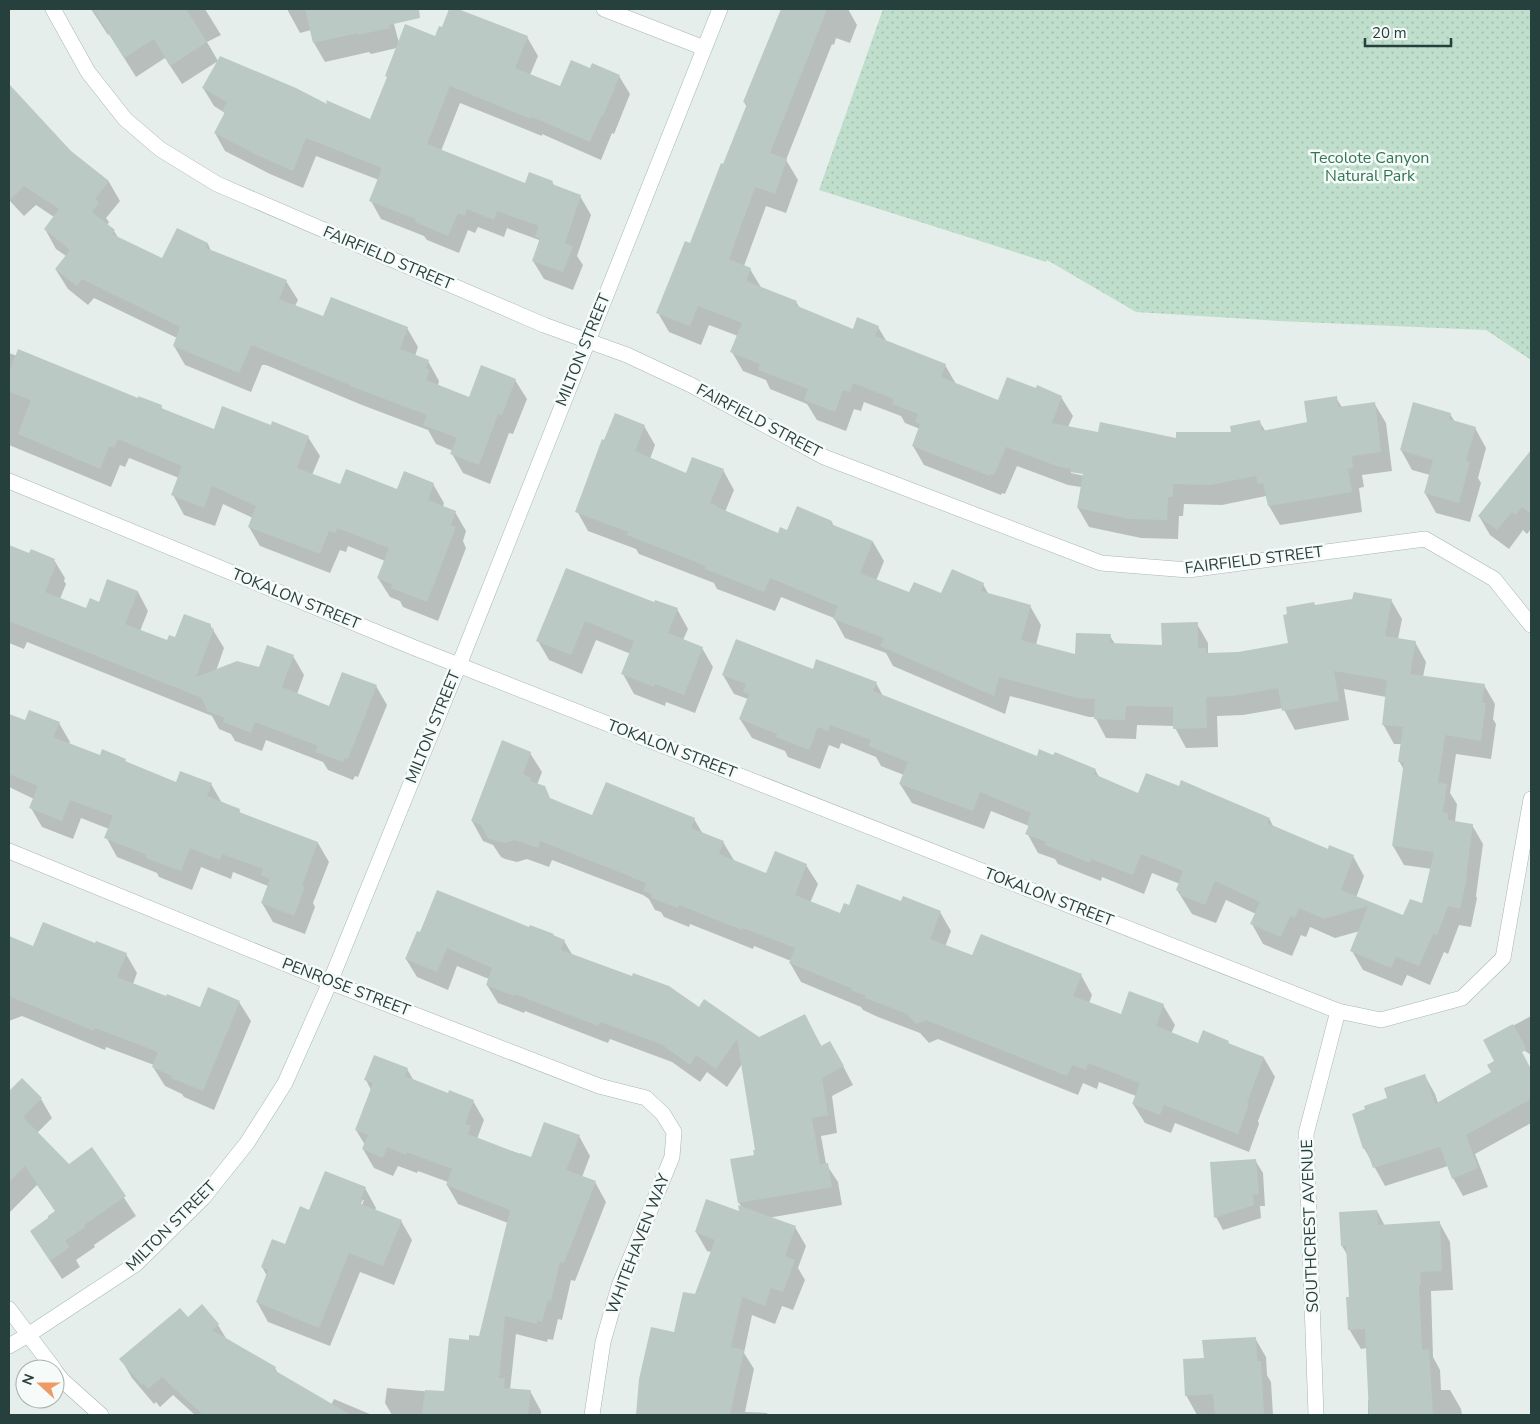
<svg xmlns="http://www.w3.org/2000/svg" width="1540" height="1424" viewBox="0 0 1540 1424" font-family="'Nunito Sans',sans-serif">
  <style>
    .green { fill: url(#green-dots) }
    .shadow { fill: #0003; fill-rule: evenodd }
    .building { fill: #bbc9c5 }
    .lines { fill: none; stroke-linecap: round; stroke-linejoin: round }
    .street-casing { stroke: #a8b6b4; stroke-width: 16 }
    .secondary-casing { stroke: #a4bab5; stroke-width: 16 }
    .street { stroke: #fff; stroke-width: 15 }
    .secondary { stroke: #fff; stroke-width: 15 }
    .labels { text-anchor: middle; dominant-baseline: central; stroke-width: 5; stroke-linejoin: round; paint-order: stroke }
    .park-label { font-size: 16px; fill: #307655; stroke: #f6faf9 }
    .street-label { font-size: 16px; fill: #25403d; stroke: #f6faf9 }
  </style>
  <defs>
    <pattern id="green-dots" width="8" height="8" patternUnits="userSpaceOnUse" patternTransform="scale(1.25)"><rect width="8" height="8" fill="#bfdecc"/><path d="M2 2h.1M6 6h.1" fill="none" stroke="#a4c0b0" stroke-width="1.8" stroke-linecap="round"/></pattern>
  </defs>
  <rect width="100%" height="100%" fill="#e6eeec"/>
  <path class="green" d="M883 9H1531V360L1486 330 1279 321 1136 312 1047 260 1046 262 819 190Z"/>
  <g class="shadow">
    <path d="M91 9H205L221 35 207 42 218 61 329 107 371 120 388 79 387 76 397 48 371 54 369 52 325 62 314 43 311 30 300 33 287 9H390L399 43 436 37 442 29 450 9H455L527 37 538 56 530 75 561 88 591 70 619 76 630 94 614 134 612 133 601 160 542 134V136L460 103 441 151 525 185 552 182 555 187 580 196 591 215 577 256 583 265 573 290 544 279 533 261 540 242 539 240 507 228 504 237 478 227 475 233 468 230 459 253 427 240 424 236 381 219 371 201 379 180 316 156 303 188 270 174 225 151 215 133 225 113 214 106 203 88 218 61 182 84 165 58 136 77 109 34 108 35Z"/>
    <path d="M782 9H848L857 25 850 43 836 38 834 45 832 44 786 160 798 180 786 213 766 206 744 266 750 269 762 289 796 302 800 308 854 330 878 327 887 342 945 365 956 384 999 402 1037 390 1061 397 1073 416 1068 427 1099 434 1178 439 1233 433 1259 421 1266 432 1308 423 1336 398 1342 407 1374 403 1386 423 1392 471 1362 475 1364 487 1359 488 1362 512 1280 525 1269 506 1266 496 1222 505 1184 504 1183 516H1179L1178 539 1141 538 1089 527 1078 508 1082 489 1081 487 1068 485 1017 466 1005 494 1002 493 1001 495 924 465 913 446 920 429 905 423 901 416 864 402 861 411 854 409 846 431 817 420 807 404 770 389 766 380 743 371 732 352 738 336 709 325 701 345 669 332 658 313 691 245 724 166 747 107 744 102ZM1071 471 1090 474 1089 477 1071 473Z"/>
    <path d="M19 97 70 152 109 182 120 201 106 218 109 222 107 225 114 231 119 239 162 260 178 230 208 244 211 251 286 281 298 300 295 306 324 318 407 328 418 347 415 356 428 361 439 381 438 385 469 398 515 380 527 399 513 434 509 433 490 484 463 473 452 454 453 451 436 444 428 430 362 405 266 365H262L251 392 185 365 174 346 177 338 94 298 88 305 68 289 56 270 66 256 56 249 45 229 54 217 36 205 24 216 9 200V107Z"/>
    <path d="M9 353 138 400 161 406 163 410 214 430 272 427 308 437 320 456 312 475 341 486 398 491 433 484 444 503 443 507 455 512 466 531 463 541 466 548 438 621 403 607 400 601 390 597 378 578 385 561 348 546 346 552 340 550 330 573 260 546 249 527 253 518 223 504 215 526 184 515 173 495 179 478 129 458 125 467 120 465 111 487 9 445Z"/>
    <path d="M1450 414 1455 422 1475 428 1486 448 1478 478 1481 483 1470 522 1436 513 1425 493 1430 475 1412 470 1401 450Z"/>
    <path d="M644 426 655 445 650 459 686 474 723 470 734 490 725 512 779 535 832 522 834 527 873 542 884 561 876 581 910 594 942 595 983 584 989 595 1030 606 1041 625 1036 645 1076 656 1110 636 1115 644 1163 646 1197 624 1208 643V654H1238L1289 644 1315 606 1391 600 1402 619 1398 639 1415 642 1426 662 1423 677 1484 685 1495 704 1493 719 1496 724 1491 759 1456 754 1450 793 1457 804 1455 822 1472 825 1483 844 1476 896 1477 898 1471 927 1459 925 1448 954 1444 952 1430 985 1407 975 1402 986 1363 970 1352 951 1360 931 1335 938 1310 927 1306 937 1301 935 1292 956 1263 944 1252 924 1256 914 1226 900 1216 923 1192 914 1177 890 1180 884 1152 873 1144 894 1102 877 1101 881 1058 864 1055 859 1038 853 1027 833 1029 826 991 811 984 829 912 803 900 784 904 775 881 766 876 757 841 743 839 749 829 745 820 769 788 757 785 751 752 738 740 719 748 699 734 694 723 675 813 670 876 683 883 696 1037 757 1095 770 1100 778 1138 794 1269 818 1274 828 1329 850 1353 856 1364 876 1356 898 1404 917 1423 905 1432 869 1404 865 1393 846 1404 770 1399 761 1401 744H1394L1383 724 1386 697 1344 689 1349 720 1295 730 1283 708 1243 715 1217 716 1218 747 1186 748 1174 726 1137 725 1136 739 1106 738 1095 717H1089L1010 696 1005 714 893 666 886 653 845 638 834 618 781 597 775 611 717 589 714 583 639 554 636 549 588 531 577 511Z"/>
    <path d="M1527 457 1531 460V529L1527 534 1523 530 1509 549 1490 535 1479 516Z"/>
    <path d="M9 546 30 555 54 560 65 578 64 581 66 584 60 599 87 610 99 603 108 581 138 592 148 611 140 631 168 641 210 625 224 648 216 671 260 669 293 656 304 675 297 694 329 707 376 686 387 705 358 777 355 776 353 780 328 770 323 762 266 740 262 751 235 741 231 734 219 729 212 716 27 642 24 649 9 643Z"/>
    <path d="M566 569 655 604 677 609 688 629 683 640 702 648 713 667 695 713 666 702 665 706 634 694 623 674 631 654 596 640 582 674 549 660 538 641Z"/>
    <path d="M9 715 26 722 59 723 70 742 69 744 101 757 125 760 127 764 176 784H211L222 803 239 810 241 814 318 843 329 862 313 903 315 907 305 934 273 922 262 903 268 886 233 872 231 879 201 867 192 890 159 877 157 873 117 857 106 837 109 829 81 818 73 839 42 827 31 808 34 799 9 787Z"/>
    <path d="M530 753 542 772 537 785 551 800 593 817 694 819 703 834 723 842 735 862 767 874 806 865 818 884 810 903 840 915 850 906 902 903 940 912 951 931 945 947 973 957 1081 975 1092 995 1089 1003 1121 1015 1163 1005 1175 1025 1171 1034 1199 1044 1228 1042 1230 1045 1264 1058 1275 1077 1258 1121 1259 1124 1249 1152 1175 1123 1171 1133 1145 1123 1133 1104 1136 1096 1099 1082 1097 1089 1083 1083 1078 1095 938 1039 929 1043 920 1033 878 1017 863 1010 861 1007 801 982 790 963 791 961 754 946 753 949 690 924 689 927 664 917 661 912 655 910 649 899 643 895 552 860 549 867 527 859 517 862 505 859 501 857 493 845 483 841 472 821Z"/>
    <path d="M531 926 564 941 573 956 699 1009 758 1039 814 1033 822 1047 840 1060 853 1085 832 1096 837 1133 821 1136 826 1164 838 1182 842 1205 768 1218 795 1227 806 1246 798 1268 805 1280 793 1310 782 1306 775 1324 752 1315 744 1353 754 1369 745 1412 767 1413 768 1415H638L640 1380 675 1333 696 1296 711 1252 707 1251 696 1232 740 1213 742 1208 739 1203 757 1151 742 1064 727 1087 707 1072 700 1082 672 1062 610 1039 608 1043 525 1011 524 1013 498 1003 487 985 489 979 457 966 448 990 417 977 406 959 418 932 530 929Z"/>
    <path d="M9 937 33 947 96 945 126 954 137 973 133 984 200 1009 239 1002 251 1021 214 1110 184 1097 182 1094 165 1086 153 1067 154 1065 106 1047 105 1050 22 1016 9 1021Z"/>
    <path d="M1531 1016V1055L1518 1046 1531 1071V1123L1475 1154 1488 1187 1463 1196 1453 1178 1448 1166 1385 1186 1364 1148 1388 1099 1425 1076 1435 1094 1438 1103 1493 1073 1496 1062 1485 1041Z"/>
    <path d="M407 1069 414 1081 449 1094 473 1101 484 1120 477 1139 532 1158 579 1136 590 1156 582 1177 595 1182 606 1202 575 1281 571 1280 562 1320 558 1319 553 1340 548 1339 547 1342 516 1334 510 1390 530 1391 541 1411V1415H392L385 1403 387 1388 445 1393 480 1338 508 1223 458 1204 447 1185 448 1182 418 1171 417 1173 398 1166 393 1176 374 1168 363 1149 365 1145 356 1130 371 1090 366 1080Z"/>
    <path d="M22 1080 41 1099 52 1118 37 1133 69 1165 92 1149 136 1216 94 1245 95 1247 76 1260 80 1267 62 1279 31 1232 56 1212 37 1185 9 1213V1093Z"/>
    <path d="M1255 1160 1263 1173 1265 1206H1260L1261 1218 1223 1230 1216 1217Z"/>
    <path d="M365 1188 376 1208 375 1210 401 1221 412 1240 394 1285 360 1272 330 1346 268 1322 257 1302 267 1276 262 1267 286 1246ZM361 1200H364L360 1210Z"/>
    <path d="M1377 1211 1385 1226 1439 1222 1450 1242 1453 1290 1431 1291 1433 1357 1440 1370 1441 1390H1450L1461 1409 1462 1415H1368V1400H1370L1367 1348 1361 1349 1349 1329 1350 1298 1348 1256 1342 1246Z"/>
    <path d="M202 1306 218 1325 227 1340 275 1368 279 1375 331 1405 334 1399 372 1415H195L173 1395 160 1407 156 1402 154 1404 132 1378 121 1359 188 1318Z"/>
    <path d="M1255 1338 1266 1357 1267 1375 1271 1382 1273 1415H1197L1186 1395 1205 1359Z"/>
  </g>
  <g class="building">
    <path d="M93 9H186L207 42 170 66 154 39 124 58Z"/>
    <path d="M305 9H419L420 18 389 25 390 28 358 35V33L313 43Z"/>
    <path d="M449 9H458L528 36 515 68 560 86 571 60 590 68 592 63 620 75 603 116 602 115 590 142 532 117 531 119 450 86 427 144 525 183 529 172 553 181 552 184 581 195 565 243 573 246 563 272 532 261 540 238 535 237 539 226 497 211 494 220 467 209 465 216 458 213 448 236 415 222 416 219 369 201 382 168 306 138 293 171 259 156 214 133 225 112 222 111 227 102 202 88 220 56 296 88 327 104 326 100 370 119 387 77 385 76 405 24 435 36 439 26 442 27Z"/>
    <path d="M781 9H827L770 153 787 159 775 194 755 187 729 259 751 268 746 281 797 301 795 305 853 329 857 317 879 326 875 336 946 364 941 377 998 400 1007 377 1036 388 1037 385 1062 396 1052 423 1098 432 1100 422 1176 438V432H1231L1230 426 1260 420 1262 431 1307 422 1304 401 1337 396 1338 407 1375 402 1381 452 1352 456 1353 468 1348 469 1352 492 1268 506 1263 483 1258 484 1256 476 1210 485 1173 484V497H1168L1167 520 1129 519 1077 508 1083 474 1070 472 1071 469 1056 466 1006 447 994 475 991 474 990 476 912 446 920 424 915 422 918 414 892 404 894 399 853 383 850 392 843 390 835 412 804 400 808 389 758 370 760 364 730 352 742 323 698 306 690 326 656 313 685 241 690 243 721 163 723 164 747 104 743 102Z"/>
    <path d="M9 84 71 151 109 181 95 199 99 202 92 212 115 230 112 234 162 258 177 228 208 243 206 248 287 280 279 299 323 316 331 297 408 327 400 349 429 360 426 368 430 370 426 380 469 397 481 365 516 379 502 415 498 414 479 465 450 454 457 438 423 425 427 415 350 386V385L254 346H251L239 373 173 346 180 327 82 279 77 286 55 269 70 250 44 229 59 209 24 186 9 201Z"/>
    <path d="M18 349 138 398V396L162 405 161 408 214 429 222 406 271 425 272 421 309 436 297 468 340 484 346 469 397 489 404 471 434 483 428 500 456 511 451 525 456 527 427 602 391 588 392 584 377 578 389 548 337 528 335 533 329 531 320 554 248 527 256 506 212 486 204 508 171 495 182 466 118 439 114 448 109 446 100 469 18 434 31 400 9 392V372Z"/>
    <path d="M1413 402 1451 413 1449 419 1476 427 1466 461 1470 462 1459 503 1424 493 1433 460 1400 450Z"/>
    <path d="M615 413 645 425 635 451 686 473 692 457 724 469 710 503 717 506V507L778 533 780 527 787 530 797 506 832 521 831 524 873 541 860 573 909 592 914 582 941 593 952 569 984 583 981 591 1031 605 1021 640 1075 654 1076 633 1111 634 1110 643 1162 645 1161 623 1198 622V648H1206V653L1238 652 1288 643 1283 615 1287 614 1286 607 1314 602 1315 605 1352 599 1354 592 1392 599 1385 636 1416 641 1410 674 1485 684 1482 703H1486L1481 741 1445 735 1438 783 1447 784 1443 812 1448 813V820L1473 824 1466 877 1467 878 1460 909 1448 906 1437 935 1433 934 1419 966 1396 957 1391 968 1350 951 1368 906 1324 919 1299 908 1295 918 1290 916 1281 937 1250 924 1260 902 1215 881 1205 905 1180 895 1181 892 1176 890 1183 871 1141 854 1133 875 1091 859 1090 863 1045 845 1046 842 1025 834 1029 825 1027 824 1031 813 980 792 973 811 899 784 908 762 868 746 871 740 830 725 828 731 818 727 809 750 776 737 777 734 739 719 749 694 743 692 746 684 722 675 736 639 813 669 816 659 877 682 873 691 1037 756 1039 749 1053 755 1055 752 1096 769 1094 774 1138 793 1146 773 1179 786 1181 780 1204 790 1270 818 1267 823 1328 849 1329 845 1354 855 1341 890 1403 915 1410 899 1422 903 1434 852 1392 846 1404 762H1398L1403 727 1382 725 1387 680 1334 671 1339 701 1282 711 1278 688 1232 696 1206 697 1207 728 1173 729V707L1126 706 1125 720 1094 719 1095 699 1077 698 999 677 994 696 880 646 884 638 833 619 838 606 770 578 764 592 705 569 706 566 627 535 628 532 575 512 602 439 604 440Z"/>
    <path d="M1531 450V514L1522 507 1516 515 1512 512 1497 530 1478 516Z"/>
    <path d="M9 545 29 553 31 549 55 559 53 563 56 564 45 592 86 608 90 598 99 602 107 579 138 591 125 624 167 640 169 635 175 637 184 614 211 624 210 627 214 629 196 677 237 661 259 667 267 645 294 655 282 687 329 706 342 672 377 685 348 759 344 758 343 762 315 752 318 746 255 722 251 733 223 722 225 718 207 711 202 698 9 621Z"/>
    <path d="M566 568 654 602 655 600 678 608 668 633 703 647 684 695 655 684 654 687 621 674 634 641 585 621 571 655 536 641Z"/>
    <path d="M29 710 60 722 53 737 100 755 102 749 126 759 125 761 176 782 180 771 212 783 207 796 240 809 239 812 318 842 302 886 305 887 294 916 261 903 270 879 261 875 263 869 222 854 220 860 190 848 181 871 146 858 147 855 104 838 113 816 70 800 62 821 29 808 38 786 9 774V714L25 720Z"/>
    <path d="M502 740 531 752 523 774 531 778 530 781 545 786 550 798 567 805 592 815 606 782 695 818 691 828 724 841 719 854 766 873 775 851 807 864 795 895 840 913 844 903 849 905 857 884 901 901 903 896 941 911 930 939 972 955 981 934 1082 974 1073 996 1121 1014 1129 991 1164 1004 1156 1026 1198 1043 1203 1030 1229 1041 1228 1043 1264 1057 1247 1103 1249 1104 1238 1134 1164 1105 1160 1115 1132 1104 1140 1083 1088 1063 1086 1070 1072 1065 1067 1076 926 1020 916 1024 907 1014 865 998 866 996 850 990 853 989 789 963 795 948 743 928 742 930 679 905 678 908 651 898 652 894 643 891 646 883 632 878V877L540 841 538 848 515 840 505 843 493 840 488 838 481 825 471 821Z"/>
    <path d="M437 890 529 927 530 925 554 934 553 935 565 940 561 950 632 976 633 973 669 986 699 1007 704 999 759 1037 805 1014 821 1046 830 1041 844 1066 822 1078 828 1115 812 1118 820 1164 828 1163 832 1187 738 1203 730 1159 754 1155 753 1150H755L737 1039 716 1069 696 1055 690 1065 661 1044 600 1022 598 1026 515 994 514 996 486 985 492 968 447 948 437 972 405 959 417 931 420 932Z"/>
    <path d="M43 922 95 943 96 941 127 953 117 977 166 996 167 994 200 1007 208 987 240 1001 203 1091 171 1078 172 1076 152 1067 158 1052 95 1028 94 1031 9 996V936L33 946Z"/>
    <path d="M1513 1024 1524 1044 1526 1050 1522 1052 1531 1069V1099L1466 1135 1478 1168 1452 1179 1440 1147 1373 1168 1366 1148 1363 1149 1352 1114 1365 1109 1364 1106 1387 1098 1384 1088 1425 1074 1435 1104 1491 1072 1487 1065 1494 1061 1483 1040Z"/>
    <path d="M374 1055 408 1068 405 1076 448 1093 449 1090 474 1100 465 1124 471 1126 468 1134 520 1154V1153L531 1157 544 1122 580 1135 566 1170 596 1181 564 1263 560 1262 551 1301 548 1300 542 1322 537 1320V1324L505 1316 499 1378H505L504 1388 531 1390 528 1415H422L425 1390 444 1391 449 1338 469 1340V1335L479 1336 510 1210 446 1185 452 1169 407 1152 406 1155 387 1147 383 1158 362 1149 368 1135 355 1130 373 1083 364 1080Z"/>
    <path d="M22 1078 42 1098 23 1117 69 1164 92 1147 126 1196 84 1225 85 1227 65 1241 70 1247 50 1261 30 1231 48 1218V1216L55 1211 25 1166 9 1182V1091Z"/>
    <path d="M1256 1159 1259 1194H1253L1254 1205 1214 1218 1210 1162Z"/>
    <path d="M325 1171 366 1187 361 1199 363 1200 361 1204 402 1220 383 1266 349 1253 319 1328 256 1302 268 1270 261 1267 272 1239 285 1244 300 1206 309 1210Z"/>
    <path d="M706 1199 739 1211 738 1205 796 1226 785 1256 795 1260 783 1292 771 1288 765 1306 742 1297 731 1347 744 1350 730 1415H636L639 1379 651 1327 674 1332 683 1292 695 1294 715 1240 695 1232Z"/>
    <path d="M1377 1210 1378 1225 1440 1221 1442 1271 1420 1272 1421 1285H1419L1422 1350 1429 1349 1433 1415H1369L1365 1329 1348 1330 1346 1297H1349L1346 1246H1341L1339 1212Z"/>
    <path d="M202 1304 219 1324 212 1330 276 1367 274 1370 351 1415H203L162 1377 148 1389 144 1384 142 1385 119 1359 180 1308 188 1317Z"/>
    <path d="M1256 1337 1257 1361H1261L1264 1415H1215L1213 1394 1185 1396 1183 1359 1204 1358 1202 1340Z"/>
  </g>
  <g class="lines">
    <g class="street-casing">
      <g id="street">
        <path d="M53 9 88 72 125 119 160 149 217 184 544 325 627 355 691 385 824 457 1101 563 1188 570 1425 539 1494 579 1531 625"/>
        <path d="M604 9 704 48"/>
        <path d="M9 481 415 648 1338 1011 1381 1020 1462 998 1503 958 1531 799"/>
        <path d="M9 851 330 982 599 1086 646 1098 663 1114 674 1132 672 1157 619 1286 603 1342 592 1415"/>
        <path d="M9 1309 54 1369"/>
        <path d="M55 1371 62 1380 101 1415"/>
        <path d="M1316 1415 1306 1134 1338 1011"/>
      </g>
    </g>
    <g class="secondary-casing">
      <path id="secondary" d="M9 1346 28 1335 136 1264 203 1198 247 1143 285 1083 330 982 459 665 720 9"/>
    </g>
    <use href="#street" class="street"/>
    <use href="#secondary" class="secondary"/>
  </g>
  <g class="labels">
    <g class="park-label">
      <text x="1370" y="158">Tecolote Canyon<tspan x="1370" dy="18">Natural Park</tspan></text>
    </g>
    <g class="street-label">
      <text transform="translate(388 258) rotate(23)">FAIRFIELD STREET</text>
      <text transform="translate(583 350) rotate(-68)">MILTON STREET</text>
      <text transform="translate(759 421) rotate(28)">FAIRFIELD STREET</text>
      <text transform="translate(1254 560) rotate(-7)">FAIRFIELD STREET</text>
      <text transform="translate(296 599) rotate(22)">TOKALON STREET</text>
      <text transform="translate(433 727) rotate(-68)">MILTON STREET</text>
      <text transform="translate(672 749) rotate(21)">TOKALON STREET</text>
      <text transform="translate(1049 897) rotate(21)">TOKALON STREET</text>
      <text transform="translate(346 987) rotate(21)">PENROSE STREET</text>
      <text transform="translate(171 1226) rotate(-45)">MILTON STREET</text>
      <text transform="translate(1310 1226) rotate(-92)">SOUTHCREST AVENUE</text>
      <text transform="translate(638 1244) rotate(-69)">WHITEHAVEN WAY</text>
    </g>
  </g>
  <rect width="1540" height="1424" fill="none" stroke="#25403d" stroke-width="20"/>
  <g transform="translate(40 1384) rotate(291)"><circle r="24" fill="#f6faf9" stroke="#a2b0ae"/>
  <path d="M0-4L9 19L0 12L-9 19Z" fill="#ee9a64"/>
  <text y="-8" font-size="14" font-weight="bold" text-anchor="middle" fill="#25403d">N</text>
  </g>
  <path d="M1365 38v8h86v-8" fill="none" stroke="#25403d" stroke-width="2.5"/>
  <text x="1372" y="38" font-size="15" fill="#25403d" stroke="#f6faf9" stroke-width="4" paint-order="stroke">20 m</text>
</svg>
